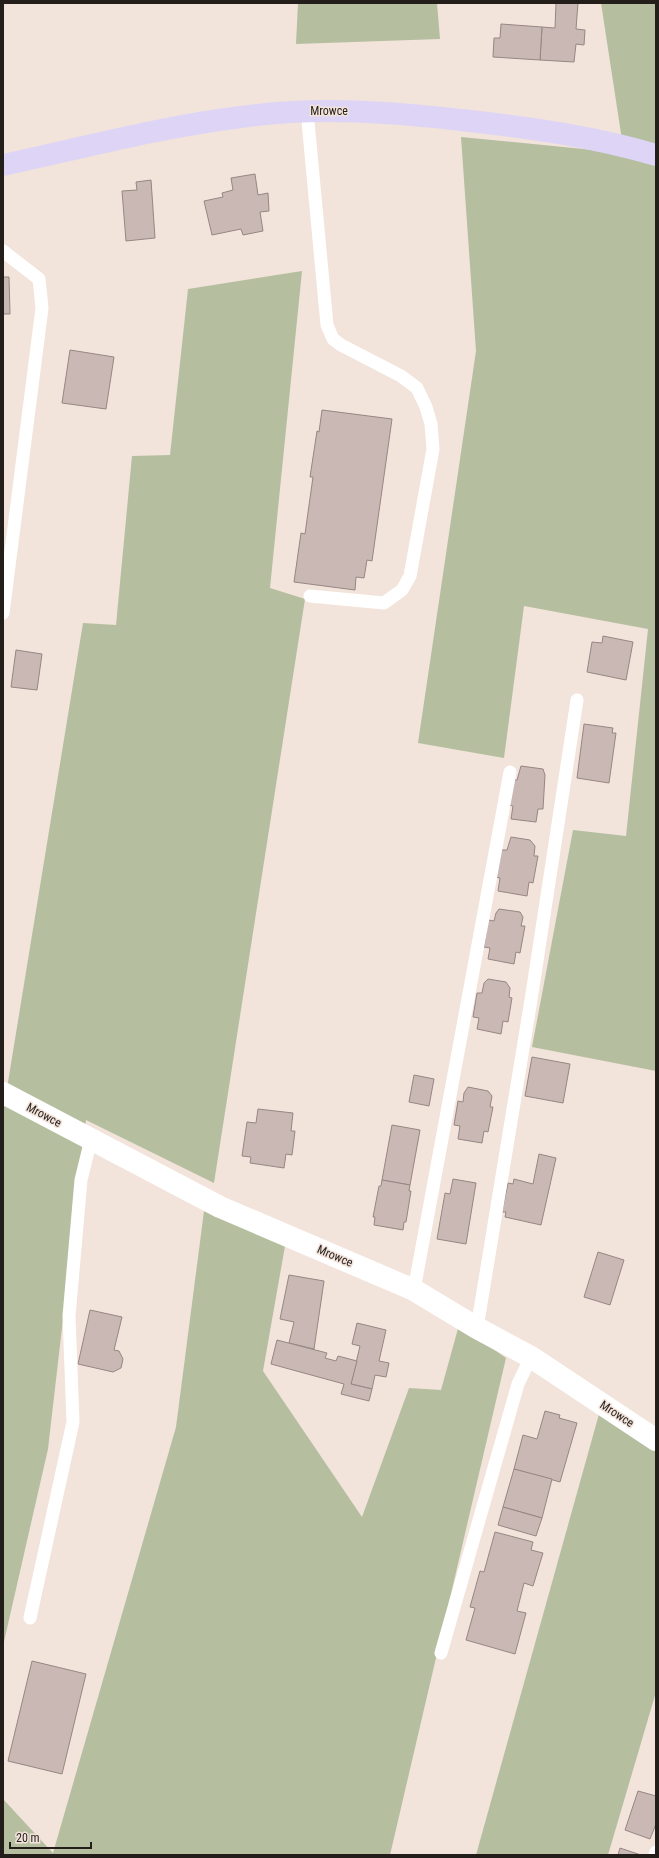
<svg xmlns="http://www.w3.org/2000/svg" width="659" height="1858" viewBox="0 0 659 1858" font-family="'Roboto Condensed',sans-serif">
  <style>
    .green { fill: #b5bfa0 }
    .building { fill: #c9b8b4; stroke: #978784 }
    .lines { fill: none; stroke-linecap: round; stroke-linejoin: round }
    .lane { stroke: #fff; stroke-width: 13 }
    .street { stroke: #fff; stroke-width: 22 }
    .secondary { stroke: #ded5f6; stroke-width: 22 }
    .labels { text-anchor: middle; dominant-baseline: central; stroke-width: 3; stroke-linejoin: round; paint-order: stroke }
    .street-label { font-size: 12px; fill: #241e1b; stroke: #f2e3db }
  </style>
  <rect width="100%" height="100%" fill="#f2e3db"/>
  <g class="green">
    <path d="M298 3H437L440 39 296 44Z"/>
    <path d="M601 3H656V1071L532 1047 573 830 626 836 648 629 524 606 504 758 418 743 476 351 461 137 624 153Z"/>
    <path d="M302 271 270 588 305 599 214 1183 86 1120 48 1449 3 1646V1100L8 1082 83 623 116 625 132 456 170 455 188 289Z"/>
    <path d="M204 1211 285 1246 263 1371 362 1517 409 1388 441 1390 459 1325 506 1358 390 1855H3V1799L53 1853 176 1427Z"/>
    <path d="M599 1414 656 1449V1692L608 1855H476Z"/>
  </g>
  <g class="building">
    <path d="M556 3H578L576 29 585 30 584 45 576 44 574 62 540 60 542 27 555 28Z"/>
    <path d="M501 24 542 27 540 60 493 57 494 38H500Z"/>
    <path d="M255 174 258 195 268 193 269 211 260 212 263 231 243 235 241 229 212 235 204 201 223 197 222 193 233 190 231 178Z"/>
    <path d="M151 180 155 238 126 241 122 191 137 190 136 182Z"/>
    <path d="M3 277H9L10 314H3Z"/>
    <path d="M70 350 114 357 106 409 62 403Z"/>
    <path d="M322 410 392 419 372 561 367 560 364 578 356 577 355 590 294 582 301 533 305 534 313 477H310L317 431 319 432Z"/>
    <path d="M603 636 633 642 626 680 587 672 592 642 602 643Z"/>
    <path d="M16 650 42 654 37 690 11 687Z"/>
    <path d="M584 724 613 728 612 733H616L609 783 577 778Z"/>
    <path d="M521 766 543 769 545 775 543 809H538L536 822 511 819 513 806 508 805 511 780H517Z"/>
    <path d="M511 837 530 840 535 846 534 856H538L533 883 529 882 527 896 498 891 500 878 495 877 500 850H507Z"/>
    <path d="M499 909 520 912 523 917 521 926H525L520 953 516 952 514 964 488 959 490 948 484 947 488 920 494 921 496 913Z"/>
    <path d="M488 979 506 982 510 988 509 997 512 998 508 1022 503 1021 501 1034 477 1029 479 1018 473 1017 477 993H482L484 983Z"/>
    <path d="M532 1057 570 1064 563 1103 525 1096Z"/>
    <path d="M414 1075 434 1079 429 1106 409 1102Z"/>
    <path d="M468 1087 488 1091 492 1096 490 1107H493L488 1132 484 1131 482 1143 458 1139 460 1126 454 1125 458 1101 463 1102 464 1093Z"/>
    <path d="M258 1109 293 1113 291 1131H295L292 1155 286 1154 284 1168 250 1163 251 1157 242 1156 247 1122 256 1123Z"/>
    <path d="M392 1125 420 1130 410 1185 382 1180Z"/>
    <path d="M539 1154 556 1158 541 1225 505 1217 506 1212H502L508 1183 513 1184 514 1179 533 1184Z"/>
    <path d="M453 1179 476 1183 466 1244 437 1239 445 1193 450 1194Z"/>
    <path d="M382 1180 410 1185 409 1191H411L406 1222H404L403 1230 374 1225 375 1217H373L379 1186H381Z"/>
    <path d="M598 1252 624 1260 610 1305 584 1297Z"/>
    <path d="M289 1275 324 1281 314 1349 289 1343 294 1322 280 1319Z"/>
    <path d="M90 1310 122 1317 114 1350 119 1351 123 1359 121 1368 113 1372 78 1364Z"/>
    <path d="M357 1323 386 1330 379 1361 389 1363 386 1377 375 1375 372 1389 351 1384 360 1346 352 1344Z"/>
    <path d="M277 1340 327 1353 325 1358 336 1361 338 1356 357 1361 351 1384 372 1389 369 1401 341 1394 344 1384 271 1364Z"/>
    <path d="M545 1411 560 1415 559 1418 577 1423 560 1482 514 1469 523 1435 537 1439Z"/>
    <path d="M514 1469 552 1479 542 1518 503 1507Z"/>
    <path d="M503 1507 542 1518 536 1536 498 1525Z"/>
    <path d="M495 1532 533 1542 531 1550 543 1553 533 1586 524 1583 517 1611 526 1613 515 1654 466 1640 475 1608 470 1607 480 1571 484 1572Z"/>
    <path d="M32 1661 86 1674 62 1774 8 1761Z"/>
    <path d="M638 1791 656 1796V1824L650 1839 625 1830Z"/>
    <path d="M620 1848 641 1855H618Z"/>
  </g>
  <g class="lines">
    <g class="lane">
      <path d="M307 111 327 325 333 339 341 345 401 376 417 388 426 407 431 424 433 449 410 576 402 590 384 603 310 596"/>
      <path d="M3 251 39 279 42 308 3 613"/>
      <path d="M414 1290 510 772"/>
      <path d="M477 1328 531 1000 577 700"/>
      <path d="M30 1618 73 1422 69 1316 81 1180 91 1139"/>
      <path d="M441 1653 518 1384 531 1357"/>
      <path d="M655 1855 656 1852"/>
    </g>
    <path class="street" d="M3 1093 220 1207 414 1290 477 1328 531 1357 656 1440"/>
    <path class="secondary" d="M3 165C82 148 160 127 241 117 317 106 393 112 470 121 533 128 595 137 656 155"/>
  </g>
  <g class="labels">
    <g class="street-label">
      <text x="329" y="111">Mrowce</text>
      <text transform="translate(44 1115) rotate(28)">Mrowce</text>
      <text transform="translate(335 1256) rotate(23)">Mrowce</text>
      <text transform="translate(617 1414) rotate(33)">Mrowce</text>
    </g>
  </g>
  <rect width="659" height="1858" fill="none" stroke="#241e1b" stroke-width="8"/>
  <path d="M10 1842v6h81v-6" fill="none" stroke="#241e1b" stroke-width="2"/>
  <text x="16" y="1842" font-size="12" fill="#241e1b" stroke="#f2e3db" stroke-width="3" paint-order="stroke">20 m</text>
</svg>
